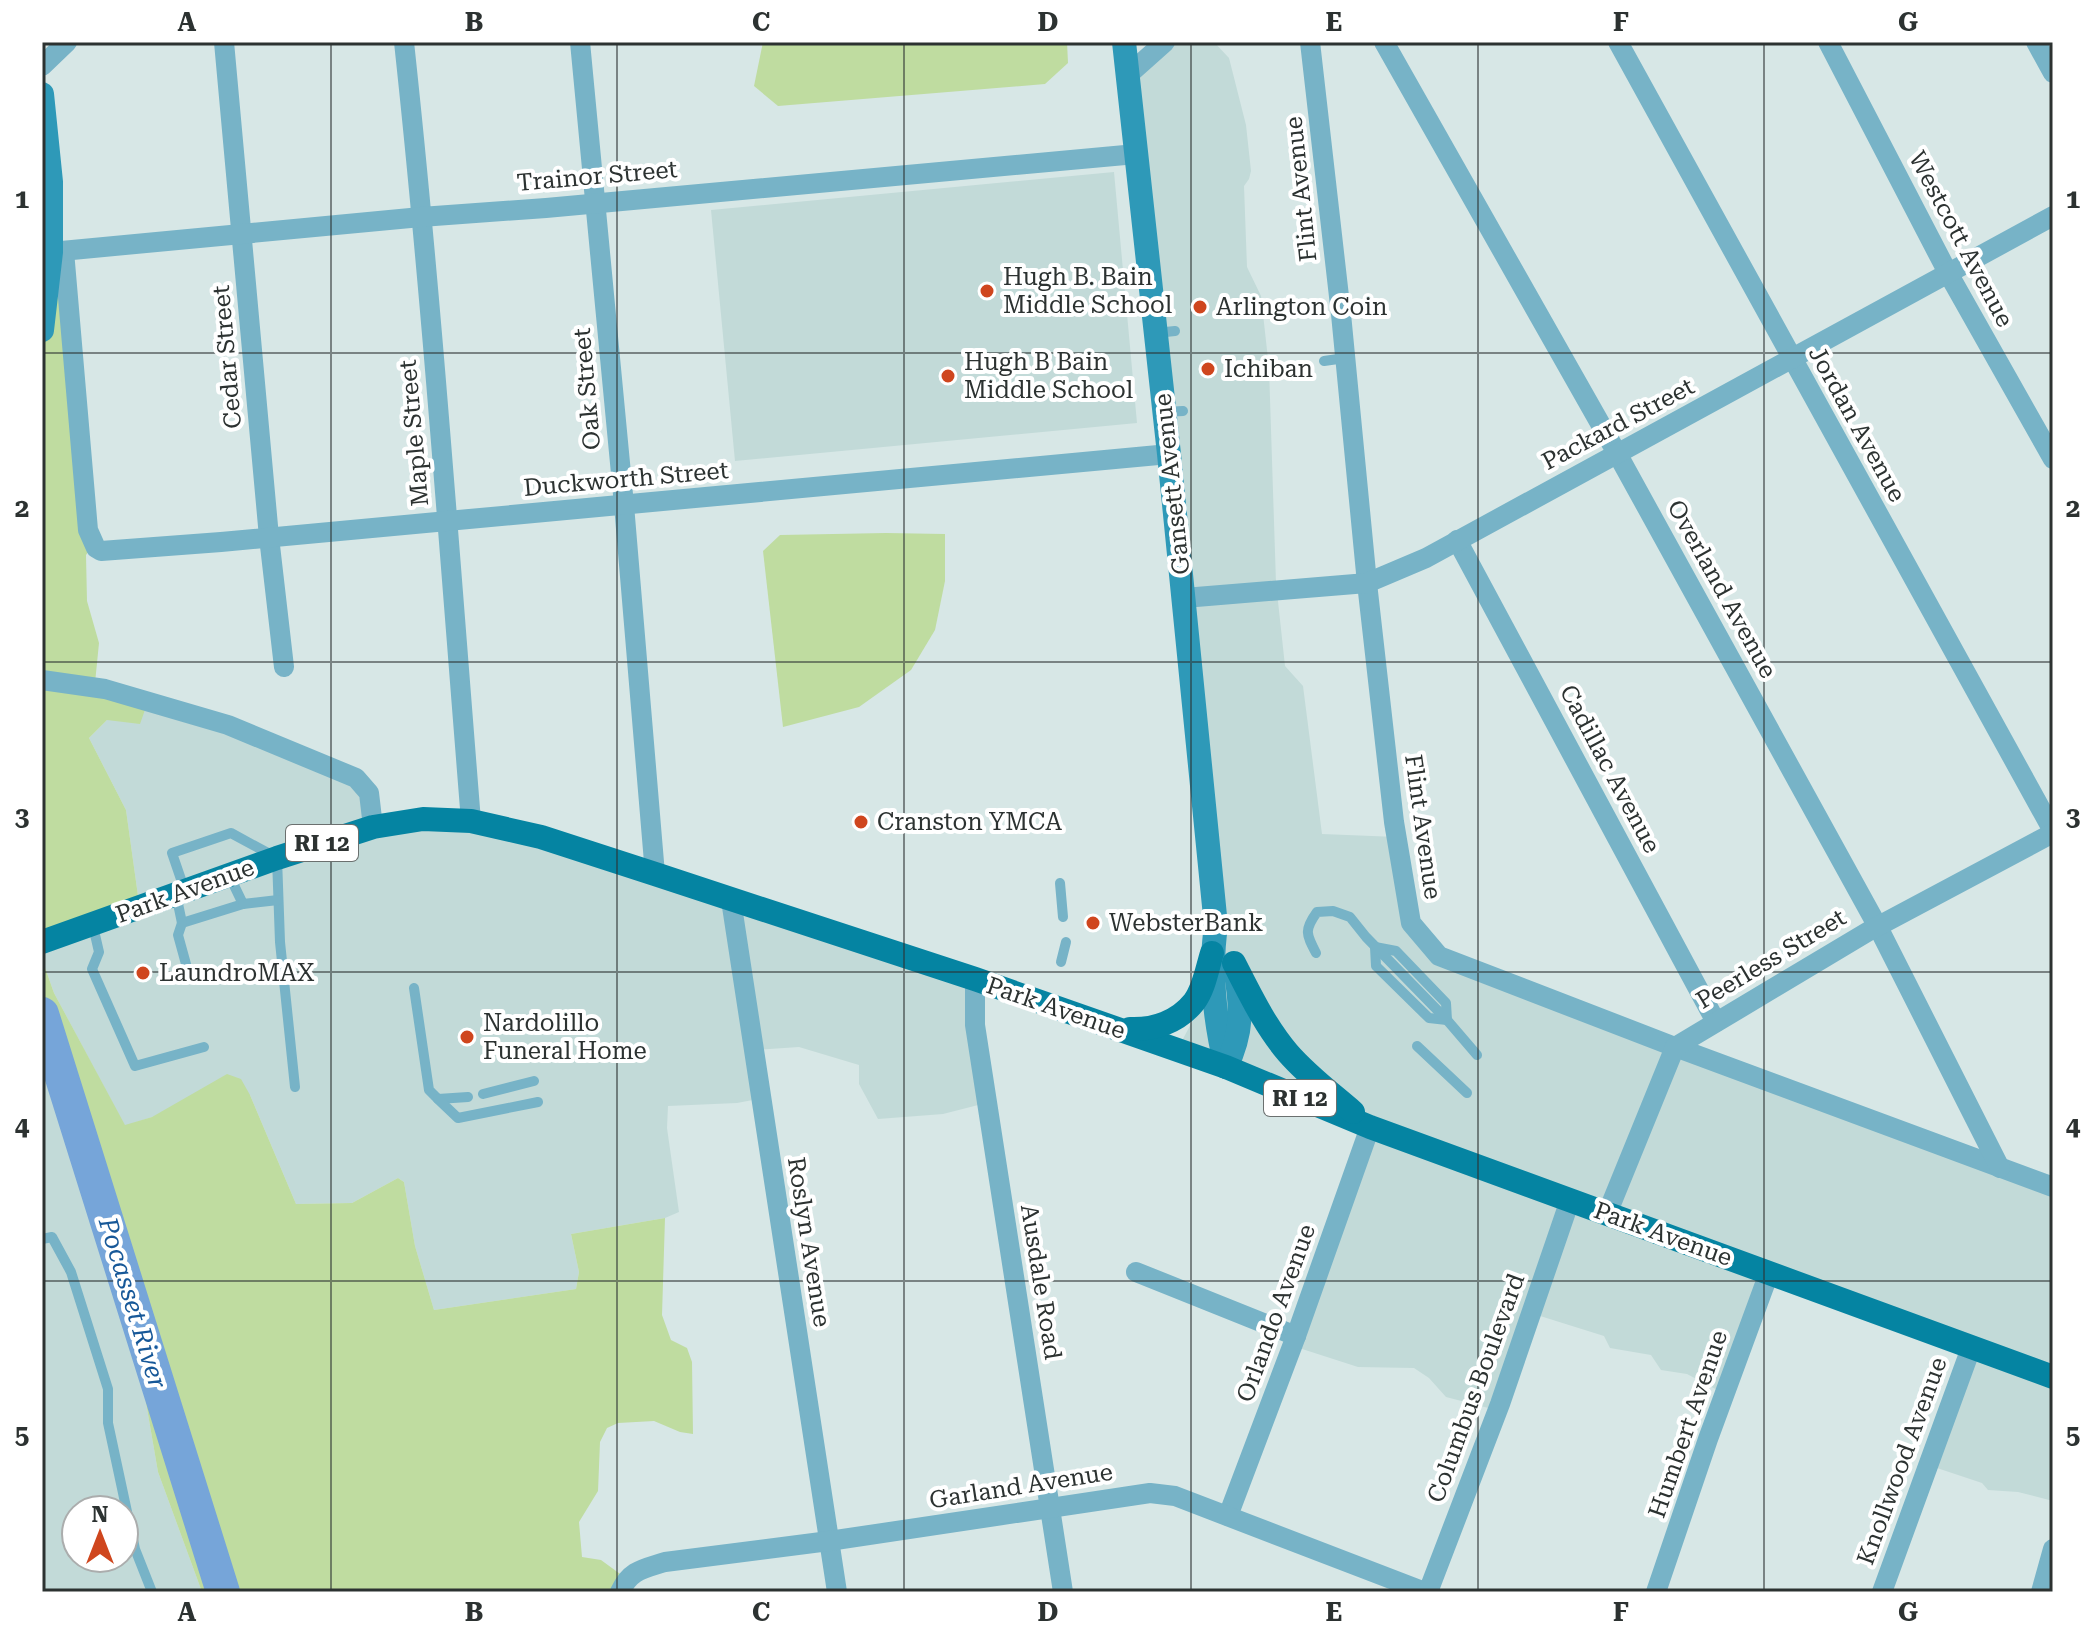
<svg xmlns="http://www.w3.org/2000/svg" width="2095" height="1634" viewBox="0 0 2095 1634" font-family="'Roboto Serif',serif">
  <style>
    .built { fill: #c2dad8; fill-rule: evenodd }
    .green { fill: #bfdca0 }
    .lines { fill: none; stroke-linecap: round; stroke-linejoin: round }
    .river { stroke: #76a5d9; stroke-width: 34 }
    .service { stroke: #77b3c7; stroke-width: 10 }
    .minor { stroke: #77b3c7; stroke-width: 20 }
    .secondary { stroke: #2e99b8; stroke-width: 24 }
    .primary { stroke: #0584a2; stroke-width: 24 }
    .grid { fill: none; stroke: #2c3231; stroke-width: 2; stroke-opacity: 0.55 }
    .poi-dot { fill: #cf461e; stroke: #fff; stroke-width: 3 }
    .labels { text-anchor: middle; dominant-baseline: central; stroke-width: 8; stroke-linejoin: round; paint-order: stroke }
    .shield { fill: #fff; stroke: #6b706f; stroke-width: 2 }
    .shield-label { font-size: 22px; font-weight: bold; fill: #2c3231 }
    .street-label { font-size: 24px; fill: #2c3231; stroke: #fff }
    .poi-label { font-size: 24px; fill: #2c3231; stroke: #fff; text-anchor: start }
    .water-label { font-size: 26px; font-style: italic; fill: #175898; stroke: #fff }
    .neatline { fill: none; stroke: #2c3231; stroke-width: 3 }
    .grid-label { font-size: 26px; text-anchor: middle; font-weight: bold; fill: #2c3231 }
  </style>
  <rect width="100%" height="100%" fill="#d7e7e6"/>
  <g class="built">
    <path d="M1163 42H1214L1229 58 1246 125 1251 171 1249 179 1244 186 1247 267 1261 296 1269 368 1276 583 1285 666 1303 686 1322 834 1397 837 1411 923 1439 956 2053 1186V1501L2018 1492 1988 1490 1982 1483 1934 1467 1969 1358 1769 1278 1723 1393 1687 1374 1661 1370 1651 1355 1610 1348 1604 1336 1537 1315 1496 1410 1446 1397 1429 1378 1414 1368 1358 1367 1296 1347 1376 1131 1174 1056 1193 1020 1216 964 1136 66Z"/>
    <path d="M1114 172 1137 423 735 461 711 210Z"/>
    <path d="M146 707 343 769 376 824 494 823 967 982 986 1103 943 1114 878 1119 859 1084V1065L799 1047 755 1050 758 1099 737 1103 668 1106 667 1128 679 1212 665 1218 571 1234 579 1272 576 1289 434 1310 415 1246 404 1182 398 1178 352 1203 296 1204 250 1095 152 1117 125 1126 54 993 42 959V948L139 903 126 810 89 738 107 720Z"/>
    <path d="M42 1070 95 1201 135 1339 158 1472 202 1592H42ZM76 1510H124V1558H76Z"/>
  </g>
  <g class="green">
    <path d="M763 42H1067L1068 63 1045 84 778 106 754 86Z"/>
    <path d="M55 248 94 544 86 555 87 601 99 643 95 683 146 707 140 724 107 720 89 738 126 810 139 903 42 948V325Z"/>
    <path d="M886 533 945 534V581L935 630 911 670 859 707 783 727 763 551 780 535Z"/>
    <path d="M42 959 54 993 125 1125 152 1117 227 1074 241 1079 250 1095 296 1204 352 1203 398 1178 404 1182 415 1246 434 1310 576 1289 579 1272 571 1234 665 1218 662 1315 671 1340 687 1348 692 1362 693 1434 680 1432 654 1421 618 1423 607 1428 600 1442 598 1491 579 1522 582 1557 601 1560 627 1579 620 1592H202L158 1472 135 1339 95 1201 42 1070Z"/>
  </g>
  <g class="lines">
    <path class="river" d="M42 1014 223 1592"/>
    <g class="service">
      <path d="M1156 333 1175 331"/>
      <path d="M1324 361 1345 358"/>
      <path d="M1165 412 1183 411"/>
      <path d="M1060 883 1063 917"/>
      <path d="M185 891 172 853 231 833 277 858 280 942 295 1087"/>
      <path d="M176 894 182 923 243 904 230 877"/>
      <path d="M243 904 278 900"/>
      <path d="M182 923 178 935 189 975"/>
      <path d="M93 926 99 952 92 969 135 1066 204 1047"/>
      <path d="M1375 947 1396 951 1446 1003 1447 1020 1429 1018 1376 966Z"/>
      <path d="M1316 953C1306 934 1304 930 1317 912L1333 911 1350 917 1366 937 1447 1020 1477 1055"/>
      <path d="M1061 962 1066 942"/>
      <path d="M414 988 429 1090 438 1099 468 1097"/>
      <path d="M1417 1046 1467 1093"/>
      <path d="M483 1094 534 1081"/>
      <path d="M438 1099 458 1118 538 1102"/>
      <path d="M42 1239 52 1237 71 1272 108 1389V1423L135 1549 152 1592"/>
    </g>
    <g class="minor">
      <path d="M224 42 269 537 284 667"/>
      <path d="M404 42C432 301 450 561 471 821"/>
      <path d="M580 42 624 505 655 874"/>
      <path d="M1310 42 1341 314 1367 583 1394 822 1411 923 1439 956 1675 1047 2053 1187"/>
      <path d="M1384 42 1618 455 1878 927 2000 1168"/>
      <path d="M1618 42 2053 831"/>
      <path d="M1828 42 1948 273 2053 459"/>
      <path d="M2036 42 2053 73"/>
      <path d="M42 66 67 42"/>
      <path d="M1128 75 1165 42"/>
      <path d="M64 251 88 530 96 548 101 551 221 542 1169 454"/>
      <path d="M51 252 421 217 546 208 1136 154"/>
      <path d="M1457 540 1716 1022"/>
      <path d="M1184 598 1367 583 1426 558 2053 216"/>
      <path d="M42 680 105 689 228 725 356 778 369 793 373 827"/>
      <path d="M731 900 837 1592"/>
      <path d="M975 979V1025L1063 1592"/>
      <path d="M1607 1214 1675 1047 1869 931 2053 833"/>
      <path d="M1136 1272 1296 1336"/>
      <path d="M1228 1516 1296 1336 1370 1127"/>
      <path d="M620 1592C630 1570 643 1569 665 1562L829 1541 1150 1493 1175 1496 1425 1592"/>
      <path d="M1428 1592 1500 1404 1570 1200"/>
      <path d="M1656 1592 1708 1439 1769 1273"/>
      <path d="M1882 1592 1971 1348"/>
      <path d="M2041 1592 2053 1549"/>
    </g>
    <g class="secondary">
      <path d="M1124 42 1169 454 1216 926C1209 973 1215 1021 1226 1067"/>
      <path d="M42 94 51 182V252L42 330"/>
      <path d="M1226 1067C1243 1032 1242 1006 1235 969"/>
    </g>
    <g class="primary">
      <path d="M42 942 277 858 373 827 423 819 471 821 541 837 655 874 975 979 1226 1067 1370 1127 2053 1377"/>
      <path d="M1234 963C1250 994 1265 1026 1288 1053 1307 1075 1331 1093 1353 1112"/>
      <path d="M1130 1029C1154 1030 1178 1022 1194 1002 1204 989 1207 969 1212 953"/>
    </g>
  </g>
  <path class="grid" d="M331 42V1592M617 42V1592M904 42V1592M1191 42V1592M1478 42V1592M1764 42V1592M42 353H2053M42 662H2053M42 972H2053M42 1281H2053"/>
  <g class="poi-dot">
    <circle cx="987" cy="291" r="8"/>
    <circle cx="1200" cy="307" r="8"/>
    <circle cx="1208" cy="369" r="8"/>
    <circle cx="948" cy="376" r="8"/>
    <circle cx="861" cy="822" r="8"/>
    <circle cx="1093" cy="923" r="8"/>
    <circle cx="143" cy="973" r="8"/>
    <circle cx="467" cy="1037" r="8"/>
  </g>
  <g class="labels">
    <g class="shield">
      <rect x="286" y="825" width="72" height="36" rx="6"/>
      <rect x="1264" y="1080" width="72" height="36" rx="6"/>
    </g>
    <g class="shield-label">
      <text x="322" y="843">RI 12</text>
      <text x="1300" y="1098">RI 12</text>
    </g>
    <g class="street-label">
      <text transform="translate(597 176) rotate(-5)">Trainor Street</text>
      <text transform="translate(1301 189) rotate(-96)">Flint Avenue</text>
      <text transform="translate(1961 239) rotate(62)">Westcott Avenue</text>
      <text transform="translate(227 357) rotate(-95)">Cedar Street</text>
      <text transform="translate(587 389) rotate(-95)">Oak Street</text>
      <text transform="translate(1618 424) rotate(-28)">Packard Street</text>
      <text transform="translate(1857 424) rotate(61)">Jordan Avenue</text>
      <text transform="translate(414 433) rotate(-95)">Maple Street</text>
      <text transform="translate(626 479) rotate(-5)">Duckworth Street</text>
      <text transform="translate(1172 484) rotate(-96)">Gansett Avenue</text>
      <text transform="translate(1722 589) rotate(61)">Overland Avenue</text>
      <text transform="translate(1610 769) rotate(62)">Cadillac Avenue</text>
      <text transform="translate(1423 827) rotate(82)">Flint Avenue</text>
      <text transform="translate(185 891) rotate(-20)">Park Avenue</text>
      <text transform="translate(1771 959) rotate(-31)">Peerless Street</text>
      <text transform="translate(1056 1008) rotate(19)">Park Avenue</text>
      <text transform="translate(1663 1234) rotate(20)">Park Avenue</text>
      <text transform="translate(809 1242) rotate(81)">Roslyn Avenue</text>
      <text transform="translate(1041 1282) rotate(81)">Ausdale Road</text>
      <text transform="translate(1276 1313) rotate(-70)">Orlando Avenue</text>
      <text transform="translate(1476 1388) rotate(-70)">Columbus Boulevard</text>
      <text transform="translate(1688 1424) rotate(-71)">Humbert Avenue</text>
      <text transform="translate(1902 1461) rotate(-70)">Knollwood Avenue</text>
      <text transform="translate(1021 1486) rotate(-9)">Garland Avenue</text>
    </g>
    <g class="poi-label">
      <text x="1003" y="277">Hugh B. Bain<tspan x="1003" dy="28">Middle School</tspan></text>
      <text x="1216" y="307">Arlington Coin</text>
      <text x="964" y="362">Hugh B Bain<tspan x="964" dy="28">Middle School</tspan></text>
      <text x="1224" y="369">Ichiban</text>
      <text x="877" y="822">Cranston YMCA</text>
      <text x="1109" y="923">WebsterBank</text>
      <text x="159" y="973">LaundroMAX</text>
      <text x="483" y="1023">Nardolillo<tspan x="483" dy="28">Funeral Home</tspan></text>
    </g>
    <g class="water-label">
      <text transform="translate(133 1303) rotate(73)">Pocasset River</text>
    </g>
  </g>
  <rect width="2095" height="1634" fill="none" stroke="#ffffff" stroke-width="88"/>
  <g transform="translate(100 1534)"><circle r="38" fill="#ffffff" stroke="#abadad" stroke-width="2"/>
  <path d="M0-6L14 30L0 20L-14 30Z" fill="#cf461e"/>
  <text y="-12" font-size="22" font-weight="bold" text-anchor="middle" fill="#2c3231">N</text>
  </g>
  <rect x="44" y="44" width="2007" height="1546" class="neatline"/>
  <g class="grid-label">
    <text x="187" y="31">A</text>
    <text x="474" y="31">B</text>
    <text x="761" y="31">C</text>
    <text x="1048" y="31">D</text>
    <text x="1334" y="31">E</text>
    <text x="1621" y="31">F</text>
    <text x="1908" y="31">G</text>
    <text x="22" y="208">1</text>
    <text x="2073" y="208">1</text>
    <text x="22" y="517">2</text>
    <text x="2073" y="517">2</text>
    <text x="22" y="826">3</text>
    <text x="2073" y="826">3</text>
    <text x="22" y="1135">4</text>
    <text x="2073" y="1135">4</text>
    <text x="22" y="1444">5</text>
    <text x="2073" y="1444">5</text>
    <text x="187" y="1621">A</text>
    <text x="474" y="1621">B</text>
    <text x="761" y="1621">C</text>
    <text x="1048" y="1621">D</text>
    <text x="1334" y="1621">E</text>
    <text x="1621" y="1621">F</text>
    <text x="1908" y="1621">G</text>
  </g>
</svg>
